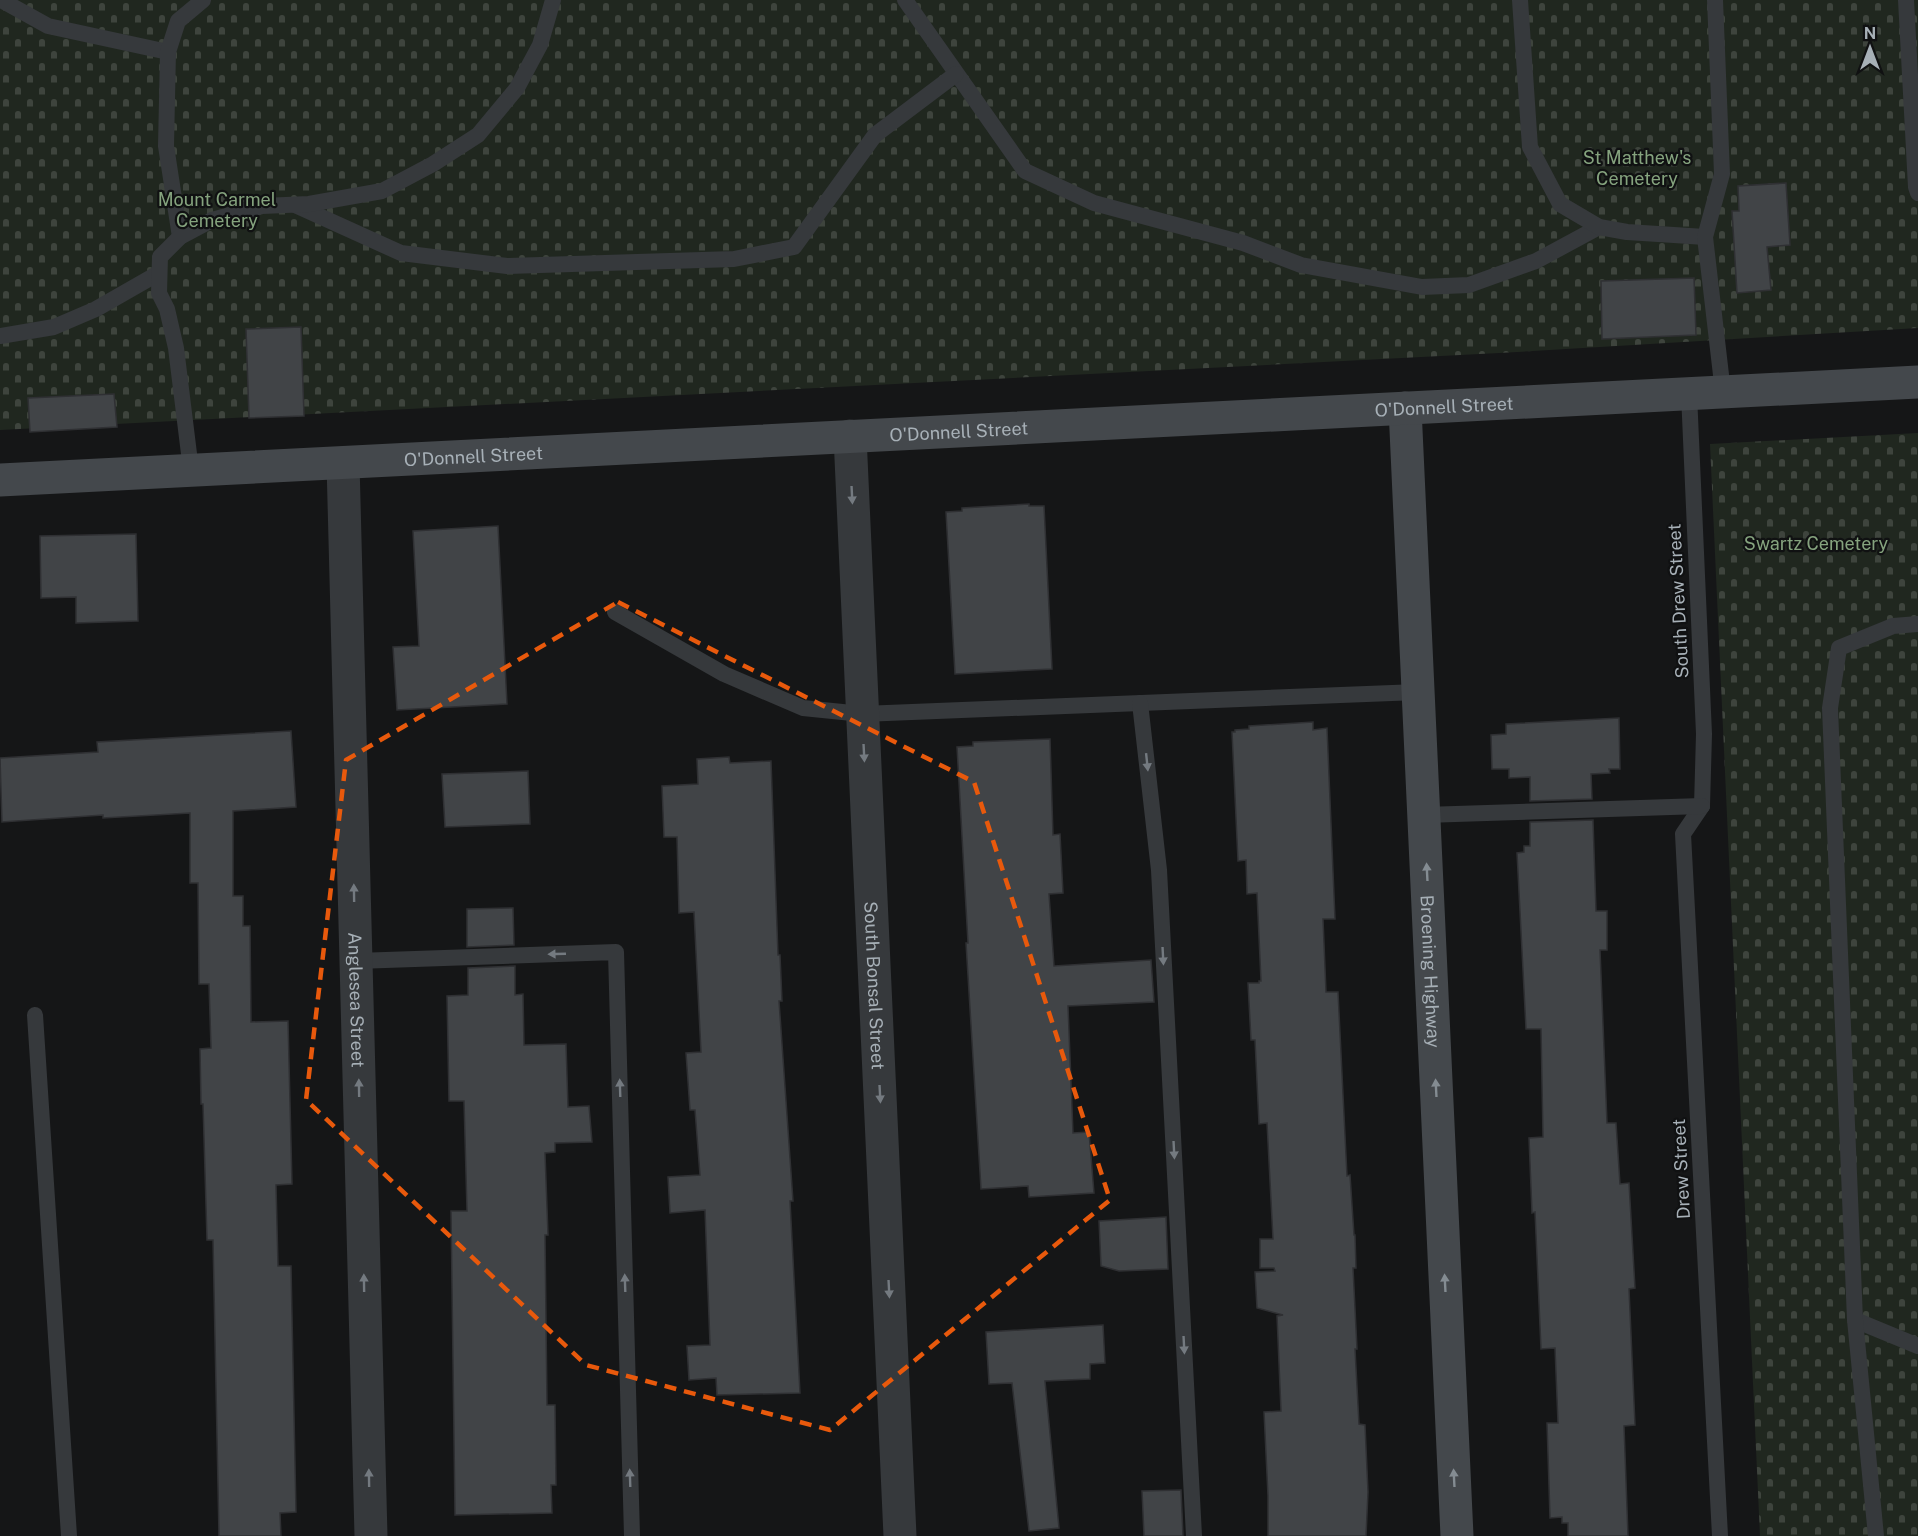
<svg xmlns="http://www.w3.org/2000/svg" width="1918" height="1536" viewBox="0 0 1918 1536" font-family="'Public Sans',sans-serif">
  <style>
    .cemetery { fill: url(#cemetery-stones) }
    .building { fill: #414447; stroke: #2f3033; stroke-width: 1.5 }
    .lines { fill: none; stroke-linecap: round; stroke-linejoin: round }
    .lane { stroke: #36393c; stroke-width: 16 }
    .street { stroke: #36393c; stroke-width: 33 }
    .secondary { stroke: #44484c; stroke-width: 33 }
    .oneway { fill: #747a80 }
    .oneway2 { fill: #848c92 }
    .marked { fill: none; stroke: #e8590c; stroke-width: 4.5; stroke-dasharray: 12 8; stroke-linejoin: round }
    .labels { text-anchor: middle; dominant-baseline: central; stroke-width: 4.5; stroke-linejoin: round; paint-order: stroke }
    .park-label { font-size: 18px; fill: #85a37e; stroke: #101112 }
    .street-label { font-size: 18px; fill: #a7b0b7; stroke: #101112 }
  </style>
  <defs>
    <pattern id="cemetery-stones" width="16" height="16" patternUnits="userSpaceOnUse" patternTransform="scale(1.5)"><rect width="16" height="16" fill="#20271f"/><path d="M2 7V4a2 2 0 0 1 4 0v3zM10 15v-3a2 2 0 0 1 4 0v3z" fill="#3e443d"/></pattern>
  </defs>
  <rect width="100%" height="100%" fill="#151617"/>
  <g class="cemetery">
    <path d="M0 0H1918V328L1499 353 0 430Z"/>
    <path d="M1918 433V1536H1760L1710 444Z"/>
  </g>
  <g class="building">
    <path d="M1786 183 1790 245 1767 247 1771 290 1737 293 1732 211H1739L1738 186Z"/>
    <path d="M1694 278 1696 335 1602 339 1601 281Z"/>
    <path d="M301 327 304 416 249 418 246 329Z"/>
    <path d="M114 394 117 427 30 432 28 398Z"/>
    <path d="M1029 504V506H1044L1052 669 955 674 946 512 962 511V508Z"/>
    <path d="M498 526 507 704 397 710 393 647 419 646 413 531Z"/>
    <path d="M136 534 138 621 76 623V597L41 598 40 536Z"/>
    <path d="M1619 718 1620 769H1609L1610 773 1591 774 1592 799 1530 801V777L1509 778V769H1492L1491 735 1506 734V724Z"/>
    <path d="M1313 722V730L1327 728 1335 919H1323L1326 992H1338L1347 1176 1350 1175 1354 1235H1355L1356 1268H1353L1357 1349H1355L1359 1424 1365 1425 1368 1492 1366 1536H1268V1496L1264 1412 1281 1411 1277 1316 1283 1315 1257 1308 1255 1272 1275 1271 1274 1268H1260V1239H1273L1267 1123 1259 1124 1255 1040H1251L1248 983H1259V981H1261L1257 893 1247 894 1246 860 1238 861 1232 732H1235V730L1249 729V726Z"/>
    <path d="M291 731 296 807 233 811V896H243V926H250L251 1022 288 1021 292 1184 276 1185 278 1266H291L296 1512 280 1513 281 1536H219L213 1240H207L203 1104H201L200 1049 211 1048 209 984H199L198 883H190V813L103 818V815L2 822 0 758 98 752 97 742Z"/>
    <path d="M1050 739 1053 835 1060 834 1063 893 1049 894 1054 966 1151 960 1154 1002 1068 1006 1073 1133 1089 1132 1094 1193 1029 1197 1028 1186 981 1189 966 943H968L957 747 973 746V742Z"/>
    <path d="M729 757 730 763 771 761 778 955H780L782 1001H779L793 1201H790L800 1393 717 1395 716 1378 689 1380 687 1346 710 1345 705 1210 670 1213 668 1177 700 1175 695 1110H690L686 1053 701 1052 694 912 679 913 677 837H664L662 786 698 784 697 759Z"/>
    <path d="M528 771 530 824 445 827 442 774Z"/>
    <path d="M1593 820 1596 911H1607V950H1600L1607 1123H1616L1620 1184 1629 1183 1635 1288 1629 1289 1635 1425 1624 1426 1628 1536H1568V1523H1562V1517L1550 1518 1547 1423H1558L1555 1348 1541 1349 1535 1212 1532 1213 1529 1138 1543 1137 1541 1029H1526L1517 853 1524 852V846H1530V822Z"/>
    <path d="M513 908 514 945 467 947V909Z"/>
    <path d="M515 966V995L523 994 524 1045 566 1044 568 1107 589 1106 592 1142 555 1143V1152L545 1153 548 1235H545L547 1405H555L556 1485H551L552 1513 455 1515 451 1211H467L464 1101H449L447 996 468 995V968Z"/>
    <path d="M1166 1217 1168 1269 1119 1271 1101 1266 1099 1221Z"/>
    <path d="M1103 1325 1105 1363 1090 1364V1379L1045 1381 1059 1528 1029 1531 1012 1383 989 1384 986 1332Z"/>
    <path d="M1181 1490 1183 1536H1144L1142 1491Z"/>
  </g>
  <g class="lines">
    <g class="lane">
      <path d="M1 0 48 26 168 52"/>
      <path d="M905 0 1025 171 1094 203 1243 243 1301 265 1422 287 1469 285 1536 261 1599 227"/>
      <path d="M1520 0 1530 147 1560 204 1599 227 1627 232 1705 237"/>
      <path d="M1715 0 1722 174 1705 237 1723 392"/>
      <path d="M1906 0 1916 187 1918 193"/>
      <path d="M295 205 401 253 507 266 734 259 794 247 875 135 956 74"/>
      <path d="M180 237 166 146 168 52 178 21 203 0"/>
      <path d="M0 336 54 327 96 309 159 273"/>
      <path d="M1689 394 1704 734 1702 806"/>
      <path d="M191 470 176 348 167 309 159 293 160 257 180 237 212 220 262 206 309 204 382 191 433 164 478 135 517 88 540 45 553 0"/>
      <path d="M615 612 724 674 803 708 862 714 1418 692"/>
      <path d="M1140 703 1159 870 1194 1536"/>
      <path d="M1702 806 1683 834 1720 1536"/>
      <path d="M1424 815 1702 806"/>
      <path d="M356 961 616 952 632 1536"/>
      <path d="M35 1015 69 1536"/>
      <path d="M1855 1320 1918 1346"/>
      <path d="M1876 1536 1855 1320 1830 708 1839 648 1893 626 1918 624"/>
    </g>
    <g class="street">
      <path id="s1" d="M850 436 900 1536"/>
      <path id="s2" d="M343 463 371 1536"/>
    </g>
    <g class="secondary">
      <path id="s3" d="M1405 408 1457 1536"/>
      <path id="s4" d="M0 480 1918 382"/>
    </g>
  </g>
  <defs><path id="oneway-solid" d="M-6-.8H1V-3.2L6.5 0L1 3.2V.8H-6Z" transform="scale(1.5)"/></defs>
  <g class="oneway">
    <use href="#oneway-solid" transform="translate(852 495) rotate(87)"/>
    <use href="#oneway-solid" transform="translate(864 753) rotate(87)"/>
    <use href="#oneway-solid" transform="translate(1147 762) rotate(84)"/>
    <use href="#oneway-solid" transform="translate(354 893) rotate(-91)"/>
    <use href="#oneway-solid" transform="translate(557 954) rotate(178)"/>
    <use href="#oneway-solid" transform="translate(1163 956) rotate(87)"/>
    <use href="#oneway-solid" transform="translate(359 1088) rotate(-91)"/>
    <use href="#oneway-solid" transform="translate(620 1088) rotate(-92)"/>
    <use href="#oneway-solid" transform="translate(880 1094) rotate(87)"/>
    <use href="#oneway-solid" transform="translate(1174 1150) rotate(87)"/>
    <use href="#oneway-solid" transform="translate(364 1283) rotate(-91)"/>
    <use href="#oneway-solid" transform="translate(625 1283) rotate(-92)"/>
    <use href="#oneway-solid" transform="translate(889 1289) rotate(87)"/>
    <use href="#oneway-solid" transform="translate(1184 1345) rotate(87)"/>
    <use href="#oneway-solid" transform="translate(369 1478) rotate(-91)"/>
    <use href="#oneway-solid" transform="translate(630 1478) rotate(-92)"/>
  </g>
  <g class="oneway2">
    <use href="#oneway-solid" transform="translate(1427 872) rotate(-93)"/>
    <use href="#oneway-solid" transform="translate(1436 1088) rotate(-93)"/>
    <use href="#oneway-solid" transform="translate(1445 1283) rotate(-93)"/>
    <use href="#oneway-solid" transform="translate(1454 1478) rotate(-93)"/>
  </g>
  <path class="marked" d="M618 602 974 782 1110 1200 830 1430 586 1365 306 1100 346 760Z"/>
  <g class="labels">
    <g class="park-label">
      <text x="1637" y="157">St Matthew's<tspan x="1637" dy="21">Cemetery</tspan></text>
      <text x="217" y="199">Mount Carmel<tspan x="217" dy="21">Cemetery</tspan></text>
      <text x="1816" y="543">Swartz Cemetery</text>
    </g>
    <g class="street-label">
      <text stroke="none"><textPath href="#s4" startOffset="1446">O'Donnell Street</textPath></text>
      <text stroke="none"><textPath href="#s4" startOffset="960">O'Donnell Street</textPath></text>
      <text stroke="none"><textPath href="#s4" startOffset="474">O'Donnell Street</textPath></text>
      <text transform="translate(1678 601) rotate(-93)">South Drew Street</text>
      <text stroke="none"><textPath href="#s3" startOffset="564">Broening Highway</textPath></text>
      <text stroke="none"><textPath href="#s1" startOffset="550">South Bonsal Street</textPath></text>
      <text stroke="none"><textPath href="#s2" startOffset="537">Anglesea Street</textPath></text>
      <text transform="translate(1681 1169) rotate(-93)">Drew Street</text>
    </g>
  </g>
  <g transform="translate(1870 48)" stroke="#101112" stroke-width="4.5" paint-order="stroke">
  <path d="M0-4.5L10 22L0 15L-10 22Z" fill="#a7b0b7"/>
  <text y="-9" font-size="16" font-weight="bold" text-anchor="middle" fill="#a7b0b7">N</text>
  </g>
</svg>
